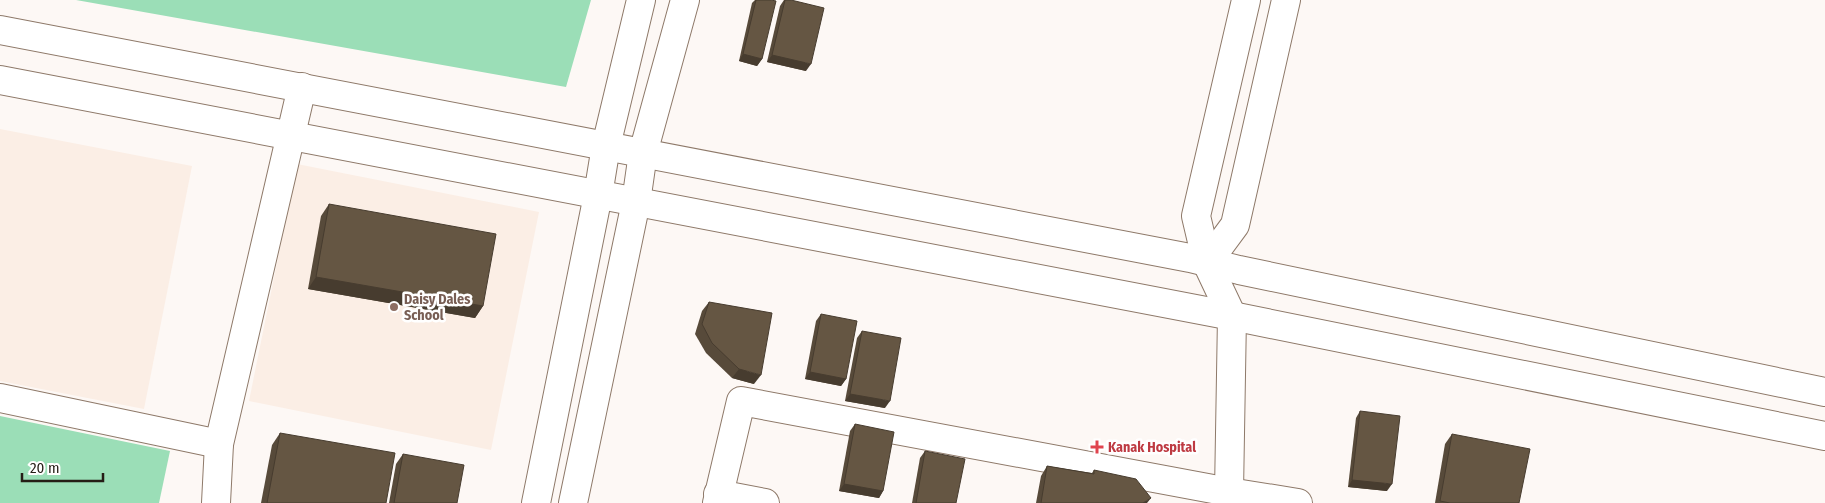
<svg xmlns="http://www.w3.org/2000/svg" width="1825" height="503" viewBox="0 0 1825 503" font-family="'Fira Sans Condensed',sans-serif">
  <style>
    .built { fill: #fbeee5 }
    .green { fill: #9bdeb7 }
    .lines { fill: none; stroke-linecap: round; stroke-linejoin: round }
    .minor-casing { stroke: #8e7969; stroke-width: 30 }
    .major-casing { stroke: #8e7969; stroke-width: 30 }
    .minor { stroke: #fff; stroke-width: 28 }
    .major { stroke: #fff; stroke-width: 28 }
    .wall { fill: #574a3a }
    .shaded-wall { fill: #473c2f }
    .building { fill: #655643; stroke: #473c2f }
    .education-dot { fill: #8d6e63; stroke: #fff; stroke-width: 2 }
    .health-dot { fill: #e0444e; stroke: #fff; stroke-width: 2 }
    .labels { text-anchor: middle; dominant-baseline: central; stroke-width: 5; stroke-linejoin: round; paint-order: stroke }
    .education-label { font-size: 14px; font-weight: bold; fill: #785e54; stroke: #fff; text-anchor: start }
    .health-label { font-size: 14px; font-weight: bold; fill: #be3a42; stroke: #fff; text-anchor: start }
  </style>
  <rect width="100%" height="100%" fill="#fdf8f5"/>
  <g class="built">
    <path d="M0 129 192 166 144 409 0 381Z"/>
    <path d="M297 164 539 212 491 450 249 401Z"/>
  </g>
  <g class="green">
    <path d="M76 0H591L566 87Z"/>
    <path d="M0 416 170 451 159 503H0Z"/>
  </g>
  <g class="lines">
    <g class="minor-casing">
      <g id="minor">
        <path d="M0 30 1190 258 1239 270 1825 392"/>
        <path d="M0 80 1232 316 1825 436"/>
        <path d="M1207 263 1235 225 1286 0"/>
        <path d="M0 398 219 444"/>
        <path d="M718 494 765 503"/>
        <path d="M216 503 219 444 302 87"/>
        <path d="M717 503 741 401 1229 492 1298 503"/>
        <path d="M1227 503 1229 492 1232 316 1207 263 1196 216 1246 0"/>
      </g>
    </g>
    <g class="major-casing">
      <g id="major">
        <path d="M536 503 598 195 606 146 641 0"/>
        <path d="M573 503 636 202 643 153 685 0"/>
      </g>
    </g>
    <use href="#minor" class="minor"/>
    <use href="#major" class="major"/>
  </g>
  <g class="wall">
    <path d="M755 0H771L762 59 757 66 739 61 752 3Z"/>
    <path d="M784 0H791L806 71 767 62 780 6Z"/>
    <path d="M329 204 483 306 475 318 308 289 321 216Z"/>
    <path d="M709 302 754 384 732 378 706 353 695 334 702 311Z"/>
    <path d="M821 314 846 379 841 386 805 379 816 321Z"/>
    <path d="M862 331 885 408 845 401 857 338Z"/>
    <path d="M1360 411 1387 491 1348 487 1356 418Z"/>
    <path d="M855 424 883 491 879 498 839 491 850 431Z"/>
    <path d="M280 433 386 503H261L272 445Z"/>
    <path d="M1452 434 1519 503H1435L1445 444Z"/>
    <path d="M925 451 956 503H912L920 458Z"/>
    <path d="M403 454 457 503H389L396 464Z"/>
    <path d="M1047 466 1092 473 1094 470 1147 503H1036L1041 476Z"/>
  </g>
  <g class="shaded-wall">
    <path d="M743 54 762 59 757 66 739 61Z"/>
    <path d="M772 55 811 64 806 71 767 62Z"/>
    <path d="M316 277 483 306 475 318 308 289Z"/>
    <path d="M739 369 761 375 754 384 732 378Z"/>
    <path d="M810 372 846 379 841 386 805 379Z"/>
    <path d="M850 394 890 401 885 408 845 401Z"/>
    <path d="M1352 480 1392 484 1387 491 1348 487Z"/>
    <path d="M844 484 883 491 879 498 839 491Z"/>
    <path d="M1151 498 1147 503H1143Z"/>
  </g>
  <g class="building">
    <path d="M756 0H771L776 1 762 59 743 54Z"/>
    <path d="M785 0H791L824 8 811 64 772 55Z"/>
    <path d="M329 204 496 234 483 306 316 277Z"/>
    <path d="M709 302 772 313 761 375 739 369 712 343 702 324Z"/>
    <path d="M821 314 857 321 846 379 810 372Z"/>
    <path d="M862 331 901 338 890 401 850 394Z"/>
    <path d="M1360 411 1400 416 1392 484 1352 480Z"/>
    <path d="M855 424 894 432 883 491 844 484Z"/>
    <path d="M280 433 395 453 386 503H267Z"/>
    <path d="M1452 434 1530 449 1519 503H1450L1440 501Z"/>
    <path d="M925 451 965 459 956 503H916Z"/>
    <path d="M403 454 464 465 457 503H394Z"/>
    <path d="M1047 466 1094 474V470L1136 479 1151 498 1143 503H1041Z"/>
  </g>
  <circle class="education-dot" cx="394" cy="307" r="5"/>
  <path class="health-dot" d="M1094.5 439.5h5v5h5v5h-5v5h-5v-5h-5v-5h5z"/>
  <g class="labels">
    <g class="education-label">
      <text x="404" y="299">Daisy Dales<tspan x="404" dy="16">School</tspan></text>
    </g>
    <g class="health-label">
      <text x="1108" y="447">Kanak Hospital</text>
    </g>
  </g>
  <path d="M22 473v8h81v-8" fill="none" stroke="#251d16" stroke-width="2.5"/>
  <text x="30" y="473" font-size="15" fill="#251d16" stroke="#ffffff" stroke-width="4" paint-order="stroke">20 m</text>
</svg>
